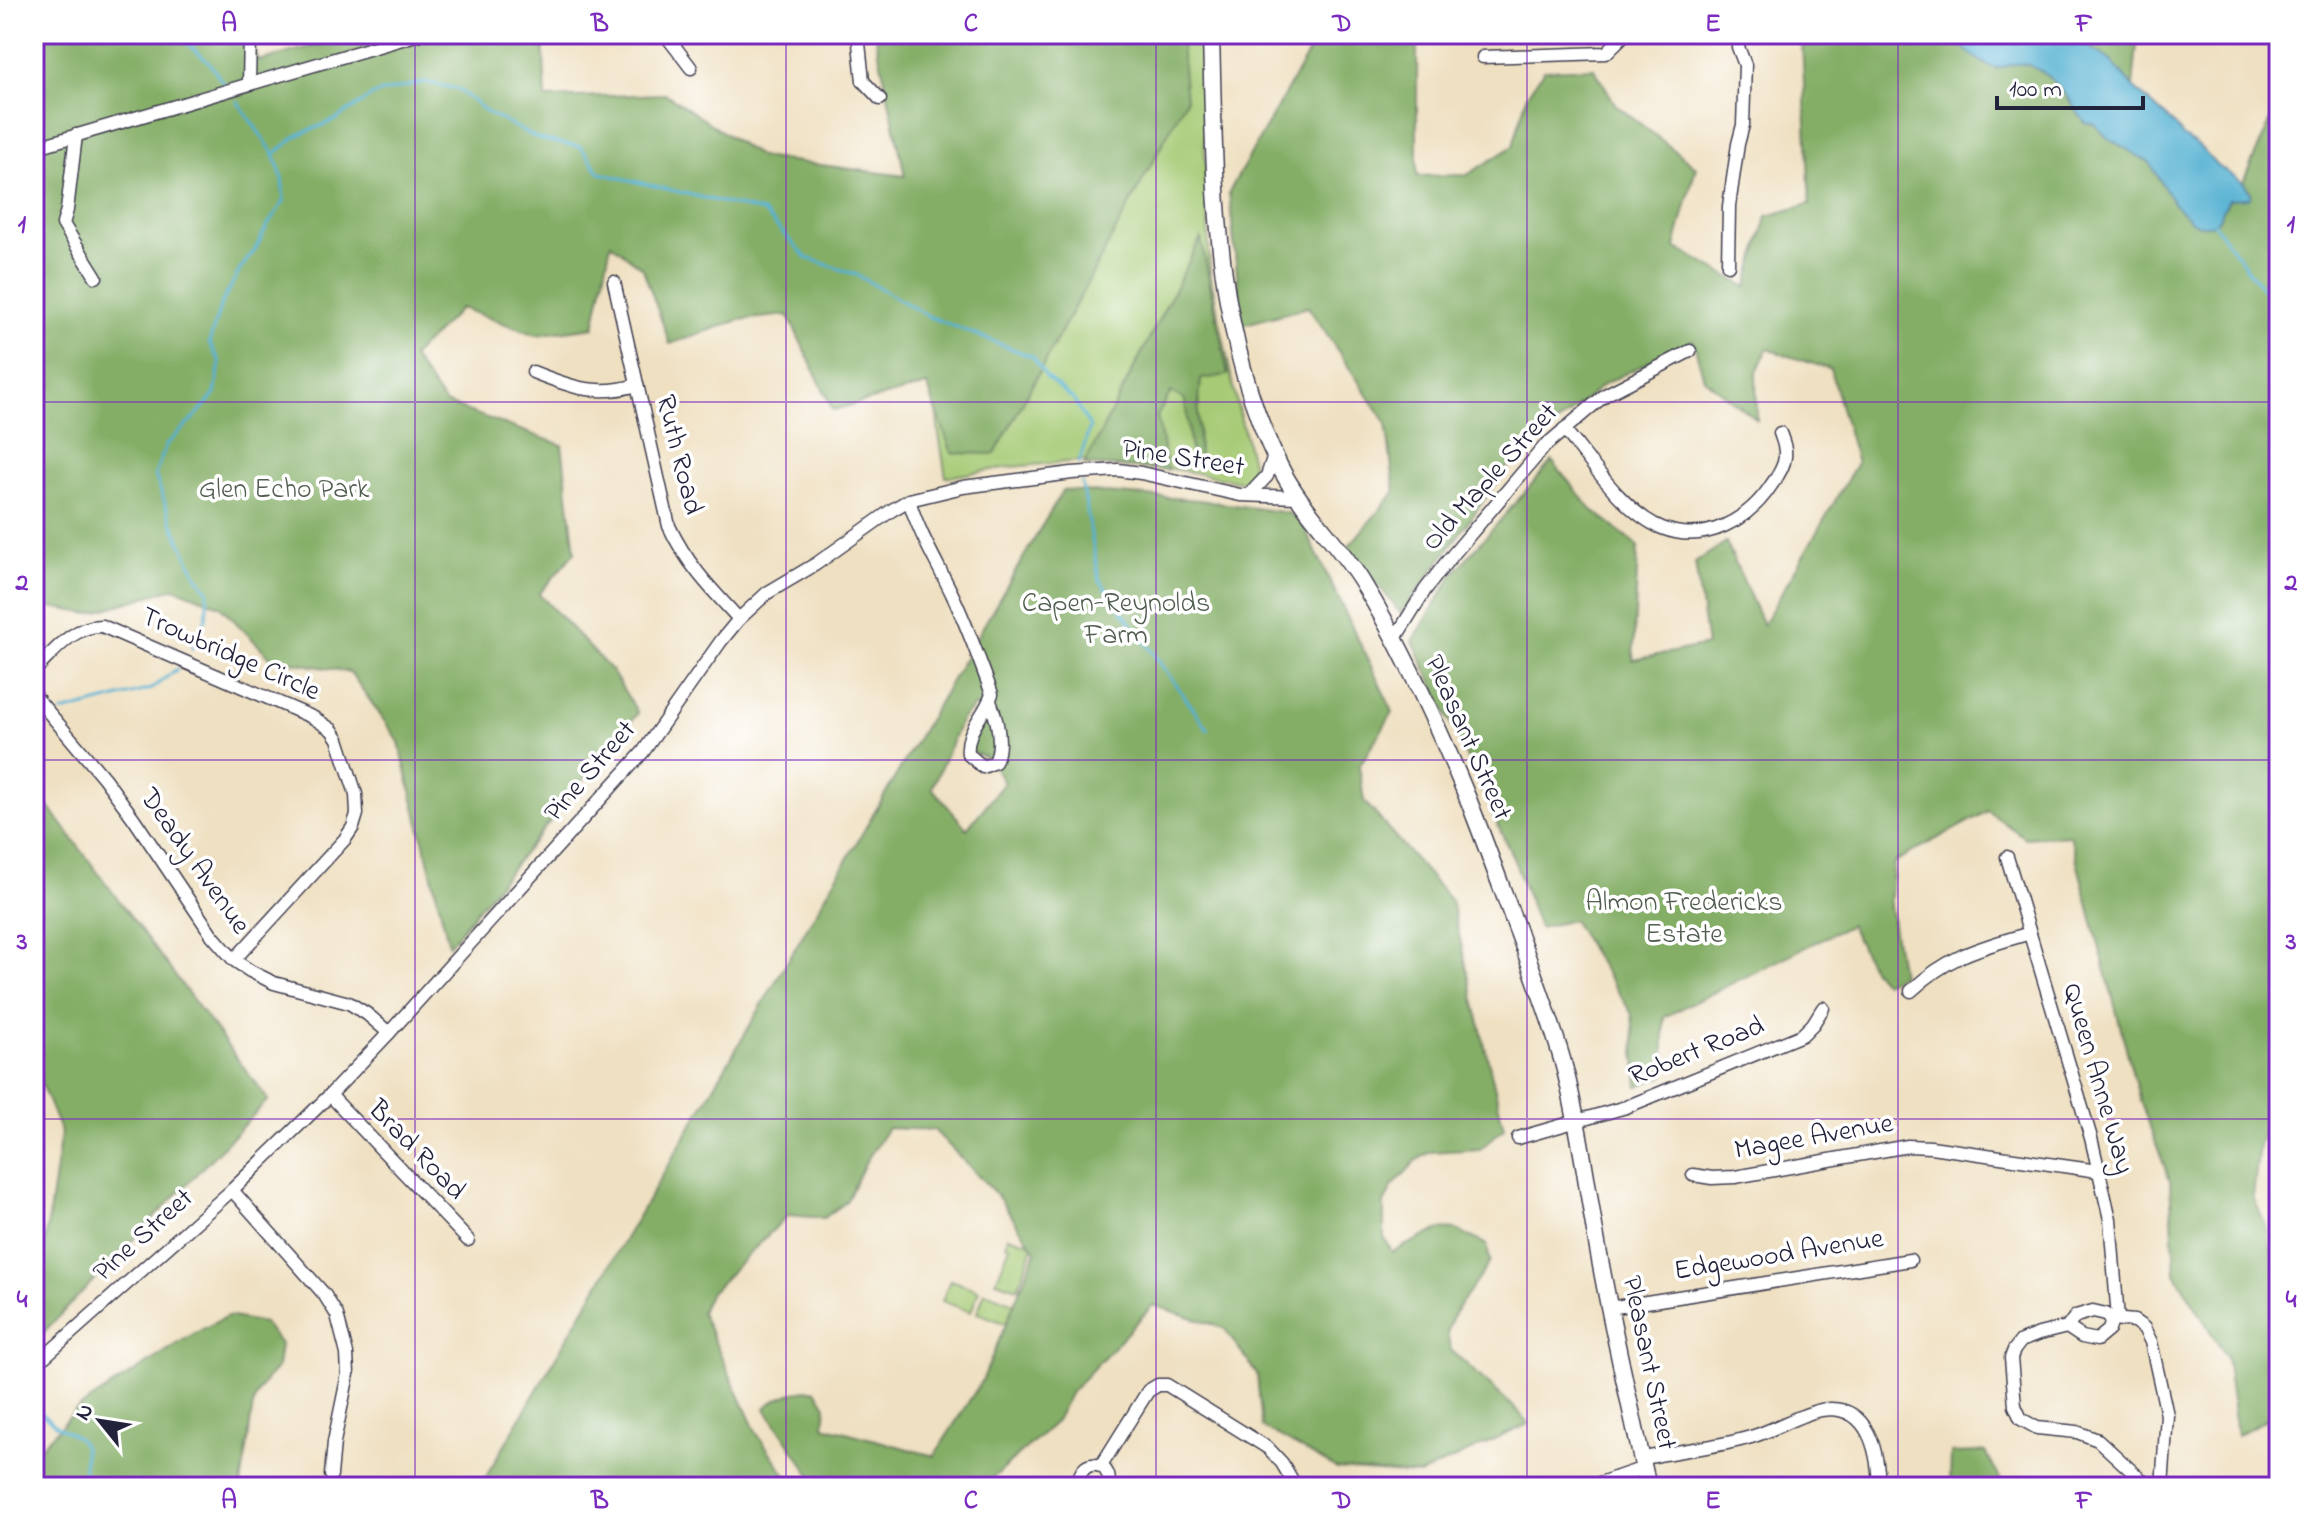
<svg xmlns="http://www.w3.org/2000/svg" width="2313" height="1521" viewBox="0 0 2313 1521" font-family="'Indie Flower',sans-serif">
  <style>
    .green { fill: #a6ca74; stroke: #647658; stroke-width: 2 }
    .forest { fill: #84ae66; stroke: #536850; stroke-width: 2; fill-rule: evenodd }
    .water { fill: #53b0d1; stroke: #3a6986; stroke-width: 2 }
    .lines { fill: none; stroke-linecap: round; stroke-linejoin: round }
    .stream { stroke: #53b0d1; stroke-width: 3 }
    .minor-casing { stroke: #413e4f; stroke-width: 15 }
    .major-casing { stroke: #413e4f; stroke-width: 19 }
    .minor { stroke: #fff; stroke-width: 12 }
    .major { stroke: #fff; stroke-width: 16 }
    .grid { fill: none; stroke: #7b2cbf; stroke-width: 2; stroke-opacity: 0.55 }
    .labels { text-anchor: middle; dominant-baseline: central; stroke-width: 7; stroke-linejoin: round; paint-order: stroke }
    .street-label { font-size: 28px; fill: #22223b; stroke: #fff }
    .park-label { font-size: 28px; fill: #505d4f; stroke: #fff }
    .neatline { fill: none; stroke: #7b2cbf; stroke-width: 3 }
    .grid-label { font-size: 26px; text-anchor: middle; font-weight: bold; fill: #7b2cbf }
  </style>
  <rect width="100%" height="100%" fill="#fff"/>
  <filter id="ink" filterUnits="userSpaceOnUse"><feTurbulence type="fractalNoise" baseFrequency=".0125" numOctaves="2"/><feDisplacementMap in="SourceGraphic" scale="16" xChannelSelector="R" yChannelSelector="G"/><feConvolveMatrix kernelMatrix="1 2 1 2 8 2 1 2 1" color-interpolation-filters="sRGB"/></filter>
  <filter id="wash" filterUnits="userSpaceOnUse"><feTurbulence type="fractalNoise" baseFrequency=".006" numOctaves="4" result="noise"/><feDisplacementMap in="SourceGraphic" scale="32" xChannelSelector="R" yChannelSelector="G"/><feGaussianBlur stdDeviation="1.8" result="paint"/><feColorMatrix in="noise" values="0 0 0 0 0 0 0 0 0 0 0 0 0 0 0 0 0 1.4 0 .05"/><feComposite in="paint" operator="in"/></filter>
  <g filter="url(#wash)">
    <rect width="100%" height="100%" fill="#efe0c1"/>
    <g class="green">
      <path d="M908 34H1200L1210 274 1236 400 1255 474 1249 483 1113 458 1010 467 946 477 938 428Z"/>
      <path d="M1008 1236 1034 1244 1018 1288 996 1281 1010 1246 1006 1244Z"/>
      <path d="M950 1280 979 1290 971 1312 942 1301Z"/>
      <path d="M985 1292 1014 1303 1007 1324 977 1313Z"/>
    </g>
    <g class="forest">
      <path d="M34 34H248L259 61 350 36V34H543L546 98 666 94 760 157 905 176 875 34H1180L1186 100 995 454 952 453 927 385 833 410 788 315 739 320 670 344 643 269 611 243 594 327 536 335 461 308 412 357 445 403 562 445 575 552 539 594 611 670 638 713 449 945 399 742 350 672 272 659 220 606 175 588 89 614 34 604Z"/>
      <path d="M1319 34H1417V176L1467 175 1513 146 1527 95 1544 70 1594 68 1616 105 1696 167 1675 247 1747 287 1767 216 1810 204 1802 42 1816 34H1949L1954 40 1997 69C2003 67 2010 63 2015 63 2047 62 2069 100 2085 123L2094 124 2108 138 2150 163 2174 204 2218 220 2229 199 2251 193 2243 182 2279 102V1106L2268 1120 2259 1146 2253 1197 2266 1226 2279 1285V1416L2271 1417 2237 1435 2226 1357 2175 1273 2170 1181 2140 1101 2070 835 2025 838 1988 811 1894 862 1890 906 1901 975 1884 983 1872 969 1850 925 1664 1017V1076L1638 1086 1632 1014 1572 920 1539 928 1514 860 1413 641 1454 573 1552 461 1591 509 1638 546 1633 660 1707 645 1695 563 1726 542 1763 625 1857 463 1830 369 1767 349 1756 374 1757 420 1704 379 1693 340 1604 384 1512 462 1401 614 1348 547 1395 492 1386 422 1308 307 1242 325 1229 192Z"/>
      <path d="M2076 34H2131L2137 44 2133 87 2111 61 2081 42Z"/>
      <path d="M1201 238 1228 375 1201 379 1198 411 1199 465 1192 461 1185 400 1171 392 1157 416 1168 470 1084 465Z"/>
      <path d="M1063 490 1199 500 1288 513 1302 523 1393 712 1359 766 1364 801 1451 901 1504 1128 1480 1149 1430 1152 1416 1161 1392 1187 1384 1204V1237L1392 1252 1440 1229 1457 1230 1487 1245 1490 1262 1453 1315 1447 1334 1451 1350 1518 1411 1528 1424 1419 1475 1337 1469 1262 1427 1257 1374 1224 1328 1153 1305 1071 1392 1055 1422 983 1487H819L765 1408C776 1398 802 1387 817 1391L826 1406 824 1426 934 1456 983 1379 1036 1251 996 1194 934 1130 888 1128 866 1161 846 1202 824 1218 788 1215 709 1294 701 1312 756 1432 794 1487H480ZM975 706 981 711 971 752 989 758 1004 783 967 829 932 788 962 718Z"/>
      <path d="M34 787 268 1100 34 1342V1317L61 1133 34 1066Z"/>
      <path d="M227 1316 264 1323 280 1344 277 1368C247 1396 253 1413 247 1449 245 1462 242 1474 241 1487H34V1454L77 1409 188 1337Z"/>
      <path d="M1985 1452 2005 1487H1950L1951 1453Z"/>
    </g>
    <path class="water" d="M1949 34H2076L2081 42 2111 61 2133 87 2176 126 2183 136 2199 146 2216 165 2243 182 2251 193 2250 198 2229 199 2218 220 2211 225H2200L2191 221 2174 204 2150 163 2108 138 2094 124 2085 123C2071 103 2058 79 2035 68 2020 60 2013 65 1999 68 1987 70 1957 44 1949 34Z"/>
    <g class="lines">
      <g class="stream">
        <path d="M176 34 207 60 224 84"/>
        <path d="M274 154 298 135 335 120 375 94 425 82 458 89 488 113 538 139 581 147 600 173 763 212 807 258 857 275 928 316 1033 357 1046 377 1073 399 1090 427 1079 463"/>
        <path d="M2212 221 2279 311"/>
        <path d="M1082 483 1099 579 1208 729"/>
        <path d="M192 648 206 618 208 591 196 575 172 523 155 475 166 445 194 418 215 394 220 362 209 343 221 304 241 268 255 250 267 226 284 201 282 177 274 154 237 101"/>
        <path d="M62 712 151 689 177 669"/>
        <path d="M34 720 45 716"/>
        <path d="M34 1408 58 1427 78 1438 84 1447V1487"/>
      </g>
    </g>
  </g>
  <g filter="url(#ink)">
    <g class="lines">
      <g class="minor-casing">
        <g id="minor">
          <path d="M665 34 691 68"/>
          <path d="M858 34 863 81 880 99"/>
          <path d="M1483 57 1606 53 1625 34"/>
          <path d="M249 84 250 34"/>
          <path d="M76 135 67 210 63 224 96 277"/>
          <path d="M34 148 419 34"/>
          <path d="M1728 265 1729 206 1738 144 1743 125 1745 65 1738 47 1741 34"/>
          <path d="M614 282 669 526C686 563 711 589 739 619"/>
          <path d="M533 372C571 387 596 397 637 385"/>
          <path d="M1564 429C1590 460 1624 513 1662 528 1704 545 1749 520 1772 484 1778 476 1784 467 1785 457 1786 448 1783 441 1780 433"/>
          <path d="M1249 495 1267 476 1274 455"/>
          <path d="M909 500C919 534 938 564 953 596 968 628 980 661 992 694 985 716 965 730 968 754L983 767 995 762C1003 744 997 719 990 701"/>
          <path d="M1394 640 1425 590 1445 564 1545 446 1605 395 1690 351"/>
          <path d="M34 671C53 653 73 625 102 626L314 718 332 730 338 739 356 794 357 814 353 827 345 839 234 960"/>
          <path d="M34 695 104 778 134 819 212 935 234 960 250 971 274 983 349 1003 367 1014 389 1033"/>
          <path d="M2007 857 2091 1138 2110 1219 2118 1319"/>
          <path d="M1911 991C1951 954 1980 948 2030 933"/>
          <path d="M330 1095 468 1240"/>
          <path d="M1518 1138 1626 1107 1802 1035 1813 1024 1823 1008"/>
          <path d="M1693 1175 1712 1178 1735 1177 1908 1146 1931 1147 2098 1171"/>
          <path d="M232 1190 324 1294 337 1315 347 1354 348 1374 334 1442 331 1475"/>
          <path d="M1609 1308 1910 1260"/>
          <path d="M2067 1327 2082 1337 2097 1340 2109 1330 2112 1319"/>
          <path d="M34 1366 232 1190 330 1095 389 1033 643 752 721 641 739 619 767 593 816 564 892 510 909 500 963 487 1072 473 1118 470 1141 473 1240 495 1298 497"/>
          <path d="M1641 1459C1678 1450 1715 1448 1751 1437 1775 1430 1797 1415 1821 1410 1869 1402 1878 1452 1879 1487"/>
          <path d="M1101 1466 1148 1391 1158 1385H1167L1268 1448 1282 1463 1296 1487"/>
          <path d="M1080 1487C1074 1457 1115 1458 1108 1487"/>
          <path d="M1588 1487 1644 1468"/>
          <path d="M2149 1487 2098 1440 2077 1432 2037 1428 2021 1419 2015 1406 2011 1358 2014 1350 2021 1341 2039 1334 2067 1327 2076 1316 2093 1311 2106 1314 2112 1319 2134 1321 2144 1328 2151 1342 2167 1415 2162 1487"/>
        </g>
      </g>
      <g class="major-casing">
        <path id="major" d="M1211 34C1215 183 1212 328 1279 465 1301 510 1339 543 1364 585 1403 649 1437 724 1466 794 1486 844 1504 895 1523 945 1538 987 1554 1028 1565 1070 1581 1132 1588 1197 1600 1260 1614 1336 1631 1411 1648 1487"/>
      </g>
      <use href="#minor" class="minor"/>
      <use href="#major" class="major"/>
    </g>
  </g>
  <path class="grid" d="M415 34V1487M786 34V1487M1156 34V1487M1527 34V1487M1898 34V1487M34 402H2279M34 760H2279M34 1119H2279"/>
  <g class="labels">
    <g class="street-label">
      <text transform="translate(678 455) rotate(76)">Ruth Road</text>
      <text transform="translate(1183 459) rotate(9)">Pine Street</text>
      <text transform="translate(1491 478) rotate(-48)">Old Maple Street</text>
      <text transform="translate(230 655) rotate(24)">Trowbridge Circle</text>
      <text transform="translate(1467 738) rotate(66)">Pleasant Street</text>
      <text transform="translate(591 772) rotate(-49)">Pine Street</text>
      <text transform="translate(194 862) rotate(55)">Deady Avenue</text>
      <text transform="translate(1697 1052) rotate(-22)">Robert Road</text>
      <text transform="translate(2097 1079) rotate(74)">Queen Anne Way</text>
      <text transform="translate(1814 1138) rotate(-10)">Magee Avenue</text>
      <text transform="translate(416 1151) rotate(46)">Brad Road</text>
      <text transform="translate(144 1236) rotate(-42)">Pine Street</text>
      <text transform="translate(1779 1256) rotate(-9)">Edgewood Avenue</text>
      <text transform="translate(1648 1363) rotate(78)">Pleasant Street</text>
    </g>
    <g class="park-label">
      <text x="284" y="490">Glen Echo Park</text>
      <text x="1116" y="604">Capen-Reynolds<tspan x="1116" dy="32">Farm</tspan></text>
      <text x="1684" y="903">Almon Fredericks<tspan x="1684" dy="32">Estate</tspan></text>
    </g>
  </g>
  <rect width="2313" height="1521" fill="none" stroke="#fff" stroke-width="88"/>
  <g transform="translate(100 1421) rotate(300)" stroke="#ffffff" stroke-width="6" paint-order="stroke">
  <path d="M0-6L14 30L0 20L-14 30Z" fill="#22223b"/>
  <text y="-12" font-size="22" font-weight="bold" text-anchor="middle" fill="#22223b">N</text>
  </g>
  <path d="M1997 96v12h146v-12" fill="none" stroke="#22223b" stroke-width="4"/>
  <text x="2009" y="96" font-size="24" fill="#22223b" stroke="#ffffff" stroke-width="6" paint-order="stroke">100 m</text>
  <rect x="44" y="44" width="2225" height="1433" class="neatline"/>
  <g class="grid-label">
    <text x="229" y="31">A</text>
    <text x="600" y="31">B</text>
    <text x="971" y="31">C</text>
    <text x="1342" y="31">D</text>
    <text x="1713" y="31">E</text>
    <text x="2084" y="31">F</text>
    <text x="22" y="232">1</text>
    <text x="2291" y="232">1</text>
    <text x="22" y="590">2</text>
    <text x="2291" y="590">2</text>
    <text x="22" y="949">3</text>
    <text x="2291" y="949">3</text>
    <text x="22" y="1307">4</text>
    <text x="2291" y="1307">4</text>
    <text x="229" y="1508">A</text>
    <text x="600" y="1508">B</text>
    <text x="971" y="1508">C</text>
    <text x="1342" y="1508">D</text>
    <text x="1713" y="1508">E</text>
    <text x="2084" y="1508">F</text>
  </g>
</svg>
